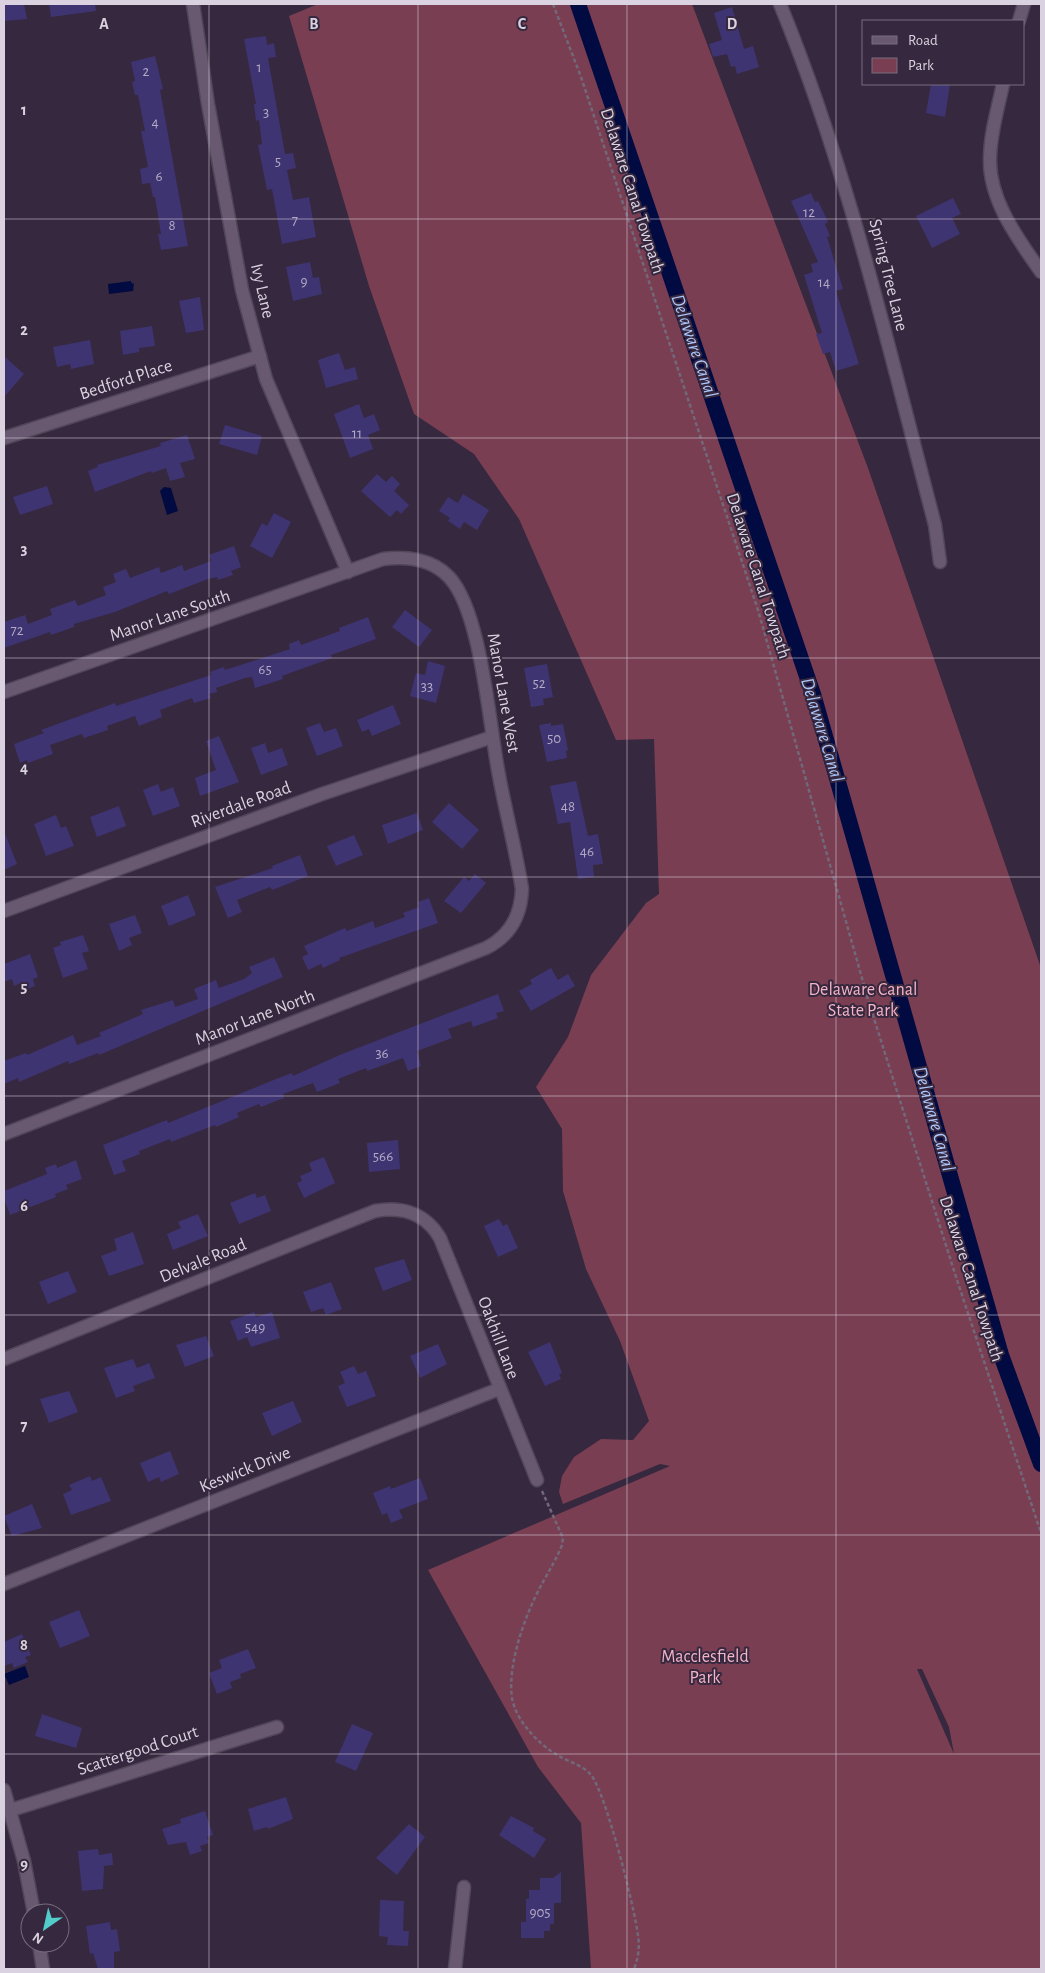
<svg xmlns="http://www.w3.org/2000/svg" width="1045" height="1973" viewBox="0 0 1045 1973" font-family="'Alegreya Sans',sans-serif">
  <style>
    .green { fill: #793e52; fill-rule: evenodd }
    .water { fill: #010a41 }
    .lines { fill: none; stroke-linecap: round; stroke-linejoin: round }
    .canal { stroke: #010a41; stroke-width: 16 }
    .building { fill: #3f3472 }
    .street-casing { stroke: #524659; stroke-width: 15 }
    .path { stroke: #73677a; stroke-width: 2.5; stroke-dasharray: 4 2.5; stroke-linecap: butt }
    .street { stroke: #685971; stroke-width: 12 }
    .grid { fill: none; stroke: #dad2e0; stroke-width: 1; stroke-opacity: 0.55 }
    .labels { text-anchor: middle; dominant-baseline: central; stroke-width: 4; stroke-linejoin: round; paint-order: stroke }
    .number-label { font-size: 15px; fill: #b3aac4 }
    .street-label { font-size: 18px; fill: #dad2e0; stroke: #36283e }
    .park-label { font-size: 18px; fill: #f5b3c6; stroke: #36283e }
    .water-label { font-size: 19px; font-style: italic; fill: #acc6fb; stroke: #36283e }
    .grid-label { font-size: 16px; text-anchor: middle; font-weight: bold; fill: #dad2e0; stroke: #36283e; stroke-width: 4; stroke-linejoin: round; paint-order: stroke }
  </style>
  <rect width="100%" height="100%" fill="#36283e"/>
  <path class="green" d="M318 4H692L868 468 1041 968V1969H591L581 1823 538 1767 428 1570 670 1466 660 1464 563 1504 559 1492 562 1476 574 1457 601 1439 633 1440 649 1421 620 1341 586 1269 563 1191 562 1129 536 1087 568 1037 591 975 646 903 659 894 654 739 616 740 519 519 474 454 414 414 369 286 289 16ZM917 1669H922L949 1727 954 1754Z"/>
  <g class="water">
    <path d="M131 281 132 284 134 283 133 291 109 294 108 284Z"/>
    <path d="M164 487 171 488 178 511 167 515 160 491Z"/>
    <path d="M25 1666 29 1677 9 1685 4 1674Z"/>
  </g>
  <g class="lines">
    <path class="canal" d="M578 4 813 694 1001 1355 1041 1464"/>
  </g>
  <g class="building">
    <path d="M4 4H24L27 19 4 21Z"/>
    <path d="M49 4H95L96 11 51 17Z"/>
    <path d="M732 7 744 49 753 46 759 67 737 74 735 66 731 67 727 54 713 57 709 44 722 40 714 13Z"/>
    <path d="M266 36 267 45 274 43 276 57 268 58 285 154 293 153 296 168 287 170 293 200 309 197 316 237 282 244 272 189 267 190 258 145 262 144 259 120 256 121 254 104H256L244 39Z"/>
    <path d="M155 56 163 89 160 90 188 246 161 250 158 234H161L155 197H153L150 183 142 184 140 169 148 167 141 131H145L138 95H135L132 82 135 81 131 62Z"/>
    <path d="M931 84H950L945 117 926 113Z"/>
    <path d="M811 193 815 202 818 201 828 222 825 224 830 236 827 237 843 289 836 291 859 364 836 371 830 352 823 354 816 334 822 333 804 275 813 272 811 264 818 262 791 201Z"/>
    <path d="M953 198 961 214 952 218 960 234 932 248 916 216Z"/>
    <path d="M310 262 313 278 319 277 322 294 293 301 286 267Z"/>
    <path d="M200 297 204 330 186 333 179 301Z"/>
    <path d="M152 326 155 346 139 348V352L123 355 120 331Z"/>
    <path d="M90 340 94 364 71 369 70 364 57 367 53 347Z"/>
    <path d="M339 353 345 370 355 367 358 379 326 388 318 360Z"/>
    <path d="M4 356 24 374 4 397Z"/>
    <path d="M359 404 364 418 374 414 380 430 368 435 373 449 350 458 334 414Z"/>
    <path d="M225 425 262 436 257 455 219 444Z"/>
    <path d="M187 435 195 459 180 463 185 477 170 481 166 468 152 473 151 471 95 492 88 471 98 467 97 465 161 446 160 443Z"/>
    <path d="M377 474 386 482 392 476 400 484 394 491 409 505 401 514 397 510 390 517 361 491Z"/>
    <path d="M47 486 53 504 20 515 13 497Z"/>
    <path d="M463 494 489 510 477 530 464 522 460 529 448 521 450 518 439 511 448 497 458 503Z"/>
    <path d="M274 513 291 522 272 558 250 546 262 523 267 526Z"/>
    <path d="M234 546 241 567 231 571 233 575 218 580 217 577 208 579 169 594 167 591 115 612 74 624V627L51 635 50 632 4 648V622L25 615 28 624 52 615 50 609 75 600 78 606 106 595 103 587 116 582 113 574 126 569 130 578 159 567 161 573 182 565 184 571 211 561 209 555Z"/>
    <path d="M405 610 432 630 419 647 392 627Z"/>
    <path d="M368 617 376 639 331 655 332 658 290 673 282 676 283 679 255 688 252 677 245 678 216 688 217 692 209 694 211 698 194 703 192 698 160 710 162 717 139 726 135 716 107 726 108 730 84 738 82 734 50 745 53 754 28 763 27 760 20 763 14 744 44 733 41 730 115 703 116 706 211 675 210 672 224 667 225 670 290 649 289 644 299 640 301 645 340 631 339 628Z"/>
    <path d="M428 661 445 666 436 703 410 696 416 673 425 675Z"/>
    <path d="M547 664 553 697 543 699 544 705 531 707 524 668Z"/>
    <path d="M393 705 401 724 372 736 369 729 362 732 357 720Z"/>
    <path d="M320 723 324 732 336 728 343 746 317 756 306 728Z"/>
    <path d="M551 723V726L563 724 568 750 566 751 567 758 547 762 539 725Z"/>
    <path d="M219 736 239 782 200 796 195 778 216 770 206 741Z"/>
    <path d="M265 743 268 753 282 748 288 765 261 775 251 748Z"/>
    <path d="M576 781 588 836 598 834 603 864 593 865 594 877 578 879 570 822 558 824 550 786Z"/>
    <path d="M158 784 161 792 173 787 180 806 153 816 143 790Z"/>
    <path d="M449 803 479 830 462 849 432 822Z"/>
    <path d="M119 806 126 826 97 837 90 817Z"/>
    <path d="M417 813 423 830 388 844 382 825Z"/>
    <path d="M56 815 61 828 66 826 74 846 46 856 34 824Z"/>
    <path d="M4 831 17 864 4 870Z"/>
    <path d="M354 835 363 855 336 866 327 846Z"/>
    <path d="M300 855 308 876 272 890 270 887 237 900 242 912 228 918 215 887 273 868 272 866Z"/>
    <path d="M475 874 486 883 461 913 444 901 464 877 469 881Z"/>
    <path d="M188 895 196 915 169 926 161 906Z"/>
    <path d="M429 898 438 923 339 958 340 960 323 968 321 964 308 970 302 957 308 954 304 946 345 928 347 931 373 921 375 928 405 917 403 913 419 907 418 902Z"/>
    <path d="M135 915 142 933 129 938 132 945 119 951 109 924Z"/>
    <path d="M83 935 89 951 82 953 88 969 63 978 53 948 61 945 60 942Z"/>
    <path d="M30 954 38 977 33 979 35 986 24 990 21 983 14 986 12 979 4 982V964Z"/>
    <path d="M274 957 283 977 99 1055 98 1053 69 1064 68 1061 19 1082 18 1078 4 1084V1061L26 1053 27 1055 73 1035 77 1045 101 1036 99 1033 143 1014 141 1010 173 1000 175 1007 198 999 194 989 216 980 219 988 244 979 252 973 249 967Z"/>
    <path d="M551 968 558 980 568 974 575 986 531 1011 519 991 532 984 530 980Z"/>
    <path d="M498 994 504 1011 496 1013 498 1018 473 1027 471 1021 448 1029 452 1038 417 1051 421 1066 408 1071 403 1058 367 1071 366 1068 338 1079 340 1083 317 1092 313 1083 283 1094 284 1098 261 1107 259 1104 237 1113 239 1117 216 1127 215 1125 171 1142 170 1139 139 1151 140 1154 122 1161 126 1171 114 1175 103 1145 167 1120 168 1123 276 1079 292 1073 293 1076 342 1054Z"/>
    <path d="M398 1140 400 1169 369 1172 367 1143Z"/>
    <path d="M324 1157 335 1183 304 1198 297 1183 302 1181 300 1176 312 1171 309 1163Z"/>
    <path d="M76 1160 82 1179 66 1185 68 1189 55 1194 56 1197 10 1215 4 1199V1191L47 1174 45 1168 56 1164 57 1168Z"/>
    <path d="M255 1193 257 1198 265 1195 271 1211 239 1224 230 1203Z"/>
    <path d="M198 1214 208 1236 173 1250 167 1234 181 1228 178 1222Z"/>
    <path d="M499 1219 503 1226 507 1224 518 1248 498 1257 484 1226Z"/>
    <path d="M133 1232 144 1264 109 1276 101 1256 117 1250 114 1239Z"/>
    <path d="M404 1259 412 1280 383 1291 374 1268Z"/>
    <path d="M68 1271 77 1292 48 1304 39 1282Z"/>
    <path d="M331 1282 342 1309 326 1315 323 1308 311 1312 303 1292Z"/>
    <path d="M254 1312 256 1317 272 1312 280 1338 251 1347 247 1337 238 1341 230 1321Z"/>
    <path d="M206 1336 214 1356 185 1367 176 1345Z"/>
    <path d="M550 1342 562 1373 559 1374 561 1379 545 1386 528 1352Z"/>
    <path d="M438 1344 447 1364 420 1378 410 1356Z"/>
    <path d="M133 1359 137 1368 149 1363 155 1378 133 1386 135 1391 116 1398 104 1368Z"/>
    <path d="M354 1366 358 1374 366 1371 376 1396 347 1407 338 1386 345 1383 340 1372Z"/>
    <path d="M69 1391 78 1412 49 1423 40 1399Z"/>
    <path d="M293 1401 302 1422 272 1436 262 1413Z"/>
    <path d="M170 1451 179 1474 161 1482 159 1477 148 1482 140 1463Z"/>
    <path d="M90 1476 92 1481 101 1477 111 1501 71 1515 63 1494 72 1490 69 1485Z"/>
    <path d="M420 1478 428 1499 399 1510 403 1518 391 1523 387 1513 382 1515 373 1493 390 1486 391 1489Z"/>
    <path d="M32 1504 42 1528 12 1536 4 1516Z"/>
    <path d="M79 1610 90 1636 60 1648 49 1622Z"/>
    <path d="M22 1634 31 1655 25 1657 28 1662 14 1668 12 1663 4 1666V1642Z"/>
    <path d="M248 1649 256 1668 240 1674 241 1678 230 1682 232 1688 217 1694 209 1673 222 1668 219 1660Z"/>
    <path d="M42 1714 82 1728 76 1748 35 1736Z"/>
    <path d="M352 1724 373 1733 356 1771 335 1762Z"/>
    <path d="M286 1797 293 1819 268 1829 267 1827 254 1831 248 1809Z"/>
    <path d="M205 1811 213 1835 207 1837 209 1843 200 1846 202 1851 190 1855 186 1842 168 1845 162 1829 181 1823 180 1819Z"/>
    <path d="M511 1816 534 1828 533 1831 546 1839 534 1858 499 1835Z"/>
    <path d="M409 1824 425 1837 397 1875 376 1858Z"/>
    <path d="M98 1849 99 1855 112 1853 113 1865 104 1866 103 1889 82 1891 78 1851Z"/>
    <path d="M561 1872V1903H554V1924H550V1931H544V1938H521V1922H526V1899H529V1890H540V1878H553Z"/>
    <path d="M380 1900 404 1901 403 1931H409L408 1946 387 1945 388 1937 379 1936Z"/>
    <path d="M110 1922 111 1930 117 1929 120 1951 114 1952V1968L98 1969 93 1953 90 1954 86 1926Z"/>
  </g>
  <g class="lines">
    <g class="street-casing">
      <g id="street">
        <path d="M193 4 208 104 242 290 266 379 348 572"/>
        <path d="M780 4C849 172 889 350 935 525L940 562"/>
        <path d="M1019 21 1024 4"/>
        <path d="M1003 84C998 108 990 134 990 159 989 201 1019 240 1041 272"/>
        <path d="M4 438 260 356"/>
        <path d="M4 692 383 559C406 556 432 559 449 577 481 611 489 722 498 770 505 810 516 850 522 889 521 916 510 936 486 948L4 1134"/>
        <path d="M4 911 322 794 492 737"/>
        <path d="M4 1359 375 1211C403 1206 426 1214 440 1238L537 1480"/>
        <path d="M4 1584 499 1389"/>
        <path d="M4 1790 24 1861 34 1913"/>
        <path d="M11 1810 277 1727"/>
        <path d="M39 1943 43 1969"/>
        <path d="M455 1969 464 1887"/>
      </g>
    </g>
    <g class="path">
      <path d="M553 4 581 77 758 610 869 1003 957 1280 1041 1533"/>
      <path d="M542 1491 563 1538 562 1545C557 1558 550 1569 543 1582 526 1612 507 1664 512 1698 516 1721 539 1745 559 1756 569 1762 584 1766 591 1775 606 1793 635 1909 638 1936 640 1947 638 1959 634 1969"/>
    </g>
    <use href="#street" class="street"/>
  </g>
  <path class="grid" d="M209 4V1969M418 4V1969M627 4V1969M836 4V1969M4 219H1041M4 438H1041M4 658H1041M4 877H1041M4 1096H1041M4 1315H1041M4 1535H1041M4 1754H1041"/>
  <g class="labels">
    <g class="number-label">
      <text x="259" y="67">1</text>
      <text x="146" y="71">2</text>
      <text x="266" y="112">3</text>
      <text x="155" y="122">4</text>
      <text x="278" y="161">5</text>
      <text x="159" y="176">6</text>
      <text x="809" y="212">12</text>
      <text x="295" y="220">7</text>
      <text x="172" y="225">8</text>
      <text x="304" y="281">9</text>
      <text x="824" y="282">14</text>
      <text x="357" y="433">11</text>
      <text x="17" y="630">72</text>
      <text x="265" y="669">65</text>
      <text x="539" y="683">52</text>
      <text x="427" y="686">33</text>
      <text x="554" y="738">50</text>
      <text x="568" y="806">48</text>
      <text x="587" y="851">46</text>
      <text x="382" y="1053">36</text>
      <text x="383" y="1156">566</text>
      <text x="255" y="1327">549</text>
      <text x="540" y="1912">905</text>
    </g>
    <g class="street-label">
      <text transform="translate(632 191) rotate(72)">Delaware Canal Towpath</text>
      <text transform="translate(888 275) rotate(76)">Spring Tree Lane</text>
      <text transform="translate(262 291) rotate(77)">Ivy Lane</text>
      <text transform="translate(126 380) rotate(-18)">Bedford Place</text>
      <text transform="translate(758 576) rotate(72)">Delaware Canal Towpath</text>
      <text transform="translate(170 616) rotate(-19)">Manor Lane South</text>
      <text transform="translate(503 693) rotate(80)">Manor Lane West</text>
      <text transform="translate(241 805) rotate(-20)">Riverdale Road</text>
      <text transform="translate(255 1018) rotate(-21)">Manor Lane North</text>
      <text transform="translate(203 1261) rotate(-22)">Delvale Road</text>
      <text transform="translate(971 1279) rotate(72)">Delaware Canal Towpath</text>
      <text transform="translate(498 1338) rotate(69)">Oakhill Lane</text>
      <text transform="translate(245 1470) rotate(-22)">Keswick Drive</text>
      <text transform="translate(138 1751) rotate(-18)">Scattergood Court</text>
    </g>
    <g class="park-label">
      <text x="863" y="990">Delaware Canal<tspan x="863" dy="21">State Park</tspan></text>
      <text x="705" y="1657">Macclesfield<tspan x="705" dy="21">Park</tspan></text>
    </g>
    <g class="water-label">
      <text transform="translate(694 346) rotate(71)">Delaware Canal</text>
      <text transform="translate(822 730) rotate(73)">Delaware Canal</text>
      <text transform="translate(934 1119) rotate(74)">Delaware Canal</text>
    </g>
  </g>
  <g class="grid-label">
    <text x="104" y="29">A</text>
    <text x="314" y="29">B</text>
    <text x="522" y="29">C</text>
    <text x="732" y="29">D</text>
    <text x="24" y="115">1</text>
    <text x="24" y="335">2</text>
    <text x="24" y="554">3</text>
    <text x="24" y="773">4</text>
    <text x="24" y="992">5</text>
    <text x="24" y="1211">6</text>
    <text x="24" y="1431">7</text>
    <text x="24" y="1650">8</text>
    <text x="24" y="1869">9</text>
  </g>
  <rect width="1045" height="1973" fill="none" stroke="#dad2e0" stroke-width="10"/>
  <rect x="862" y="20" width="162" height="65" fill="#36283e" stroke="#786c7f"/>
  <rect x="872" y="36" width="25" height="8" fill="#685971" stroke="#786c7f"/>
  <text x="908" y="45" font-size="15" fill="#dad2e0">Road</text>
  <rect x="872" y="58" width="25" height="15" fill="#793e52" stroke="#786c7f"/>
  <text x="908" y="70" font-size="15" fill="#dad2e0">Park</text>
  <g transform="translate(45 1928) rotate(214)"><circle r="24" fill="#36283e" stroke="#786c7f"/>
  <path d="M0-4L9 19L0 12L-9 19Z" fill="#53cdca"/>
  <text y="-8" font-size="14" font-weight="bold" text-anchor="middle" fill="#dad2e0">N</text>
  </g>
</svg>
